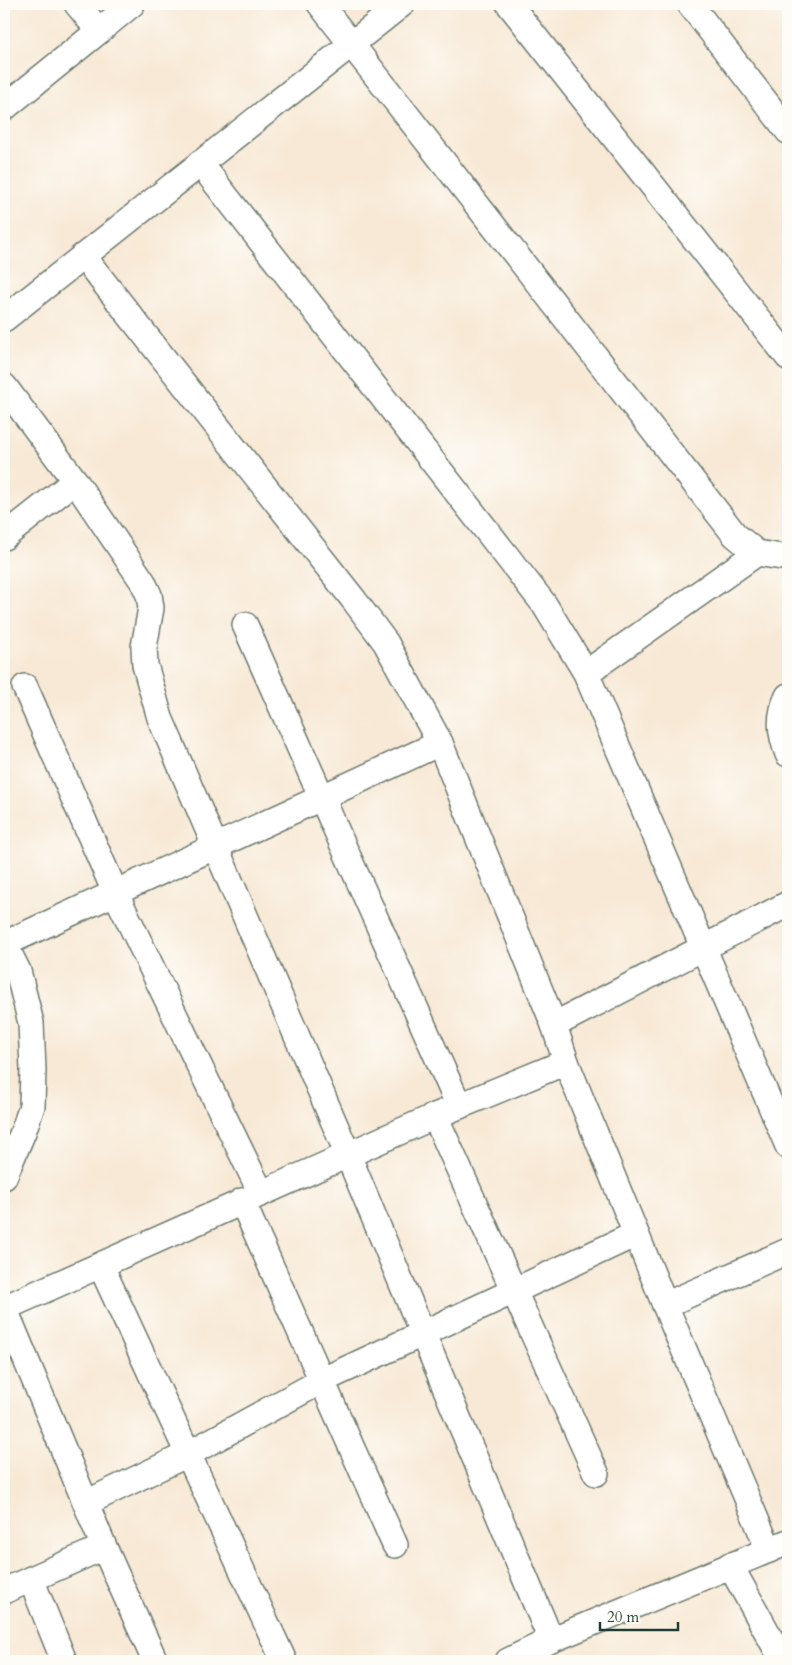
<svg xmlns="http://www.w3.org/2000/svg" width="792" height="1665" viewBox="0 0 792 1665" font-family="Cardo,serif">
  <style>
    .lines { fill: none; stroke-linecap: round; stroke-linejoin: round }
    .minor-casing { stroke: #6b796d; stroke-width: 28 }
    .minor { stroke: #fff; stroke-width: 25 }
  </style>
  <rect width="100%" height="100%" fill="#fdfcf7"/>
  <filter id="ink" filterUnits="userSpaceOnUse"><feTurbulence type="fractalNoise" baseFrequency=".02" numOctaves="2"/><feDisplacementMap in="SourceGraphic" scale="10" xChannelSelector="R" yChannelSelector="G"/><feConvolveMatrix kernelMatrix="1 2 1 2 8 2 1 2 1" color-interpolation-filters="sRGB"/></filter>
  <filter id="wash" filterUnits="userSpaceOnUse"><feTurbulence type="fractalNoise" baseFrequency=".0096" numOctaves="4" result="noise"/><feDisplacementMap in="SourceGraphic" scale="20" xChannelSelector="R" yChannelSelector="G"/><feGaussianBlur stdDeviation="1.12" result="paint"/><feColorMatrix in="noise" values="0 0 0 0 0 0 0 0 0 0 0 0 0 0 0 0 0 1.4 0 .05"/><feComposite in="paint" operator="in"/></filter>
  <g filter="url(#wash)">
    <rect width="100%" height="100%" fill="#f8e9d6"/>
  </g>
  <g filter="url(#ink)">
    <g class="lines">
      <g class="minor-casing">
        <g id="minor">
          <path d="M320 4 735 535 757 553 788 558"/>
          <path d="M509 4 788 357"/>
          <path d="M690 4 788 131"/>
          <path d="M99 31 132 4"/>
          <path d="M4 108 99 31 77 4"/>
          <path d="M200 163 544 604 586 673 788 1146"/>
          <path d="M83 256 354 600 386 643 440 743 554 1025"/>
          <path d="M4 319 402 4"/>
          <path d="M4 386 75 481 143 582 149 595 151 608 144 647 145 665 160 718 348 1155 551 1640"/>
          <path d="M4 537 75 481"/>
          <path d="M245 625 459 1106"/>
          <path d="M586 673 757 553"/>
          <path d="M25 687 115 892 261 1193"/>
          <path d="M788 696C778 716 780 734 788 754"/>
          <path d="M4 943 18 971 31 1023 33 1070 32 1106 23 1132 4 1177"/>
          <path d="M4 944 440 743"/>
          <path d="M566 1062 665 1305 769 1550"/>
          <path d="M435 1116 596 1473"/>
          <path d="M242 1201 395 1545"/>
          <path d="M101 1266 284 1661"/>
          <path d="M665 1305 788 1251"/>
          <path d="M4 1307 104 1547 155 1661"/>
          <path d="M4 1308 435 1116 566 1062 554 1025 788 904"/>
          <path d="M86 1503 188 1454 323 1380 636 1234"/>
          <path d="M730 1565 783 1661"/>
          <path d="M31 1579 64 1661"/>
          <path d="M4 1591 104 1547"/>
          <path d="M508 1661 551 1640 788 1542"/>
        </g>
      </g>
      <use href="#minor" class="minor"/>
    </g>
  </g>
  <rect width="792" height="1665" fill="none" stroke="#fdfcf7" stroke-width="20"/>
  <path d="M600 1622v8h78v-8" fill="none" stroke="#1f3d34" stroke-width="2.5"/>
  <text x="607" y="1622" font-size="15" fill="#1f3d34" stroke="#fdfcf7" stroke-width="4" paint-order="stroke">20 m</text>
</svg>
